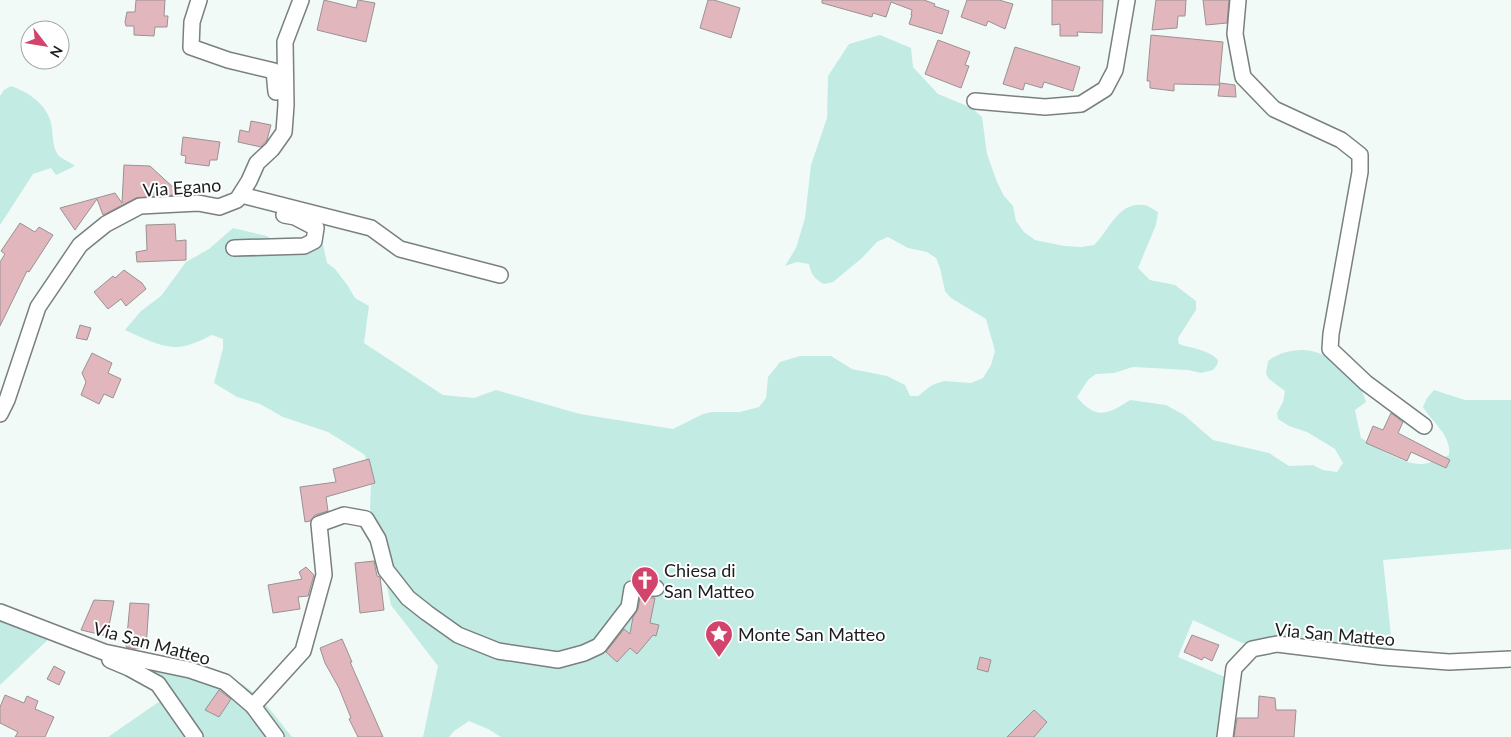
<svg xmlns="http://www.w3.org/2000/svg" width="1511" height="737" viewBox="0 0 1511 737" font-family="Lato,sans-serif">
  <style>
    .green { fill: #c2ebe4 }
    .building { fill: #e2b6bd; stroke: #999293 }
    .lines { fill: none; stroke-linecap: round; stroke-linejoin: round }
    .minor-casing { stroke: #79807e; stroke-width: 18 }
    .minor { stroke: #fff; stroke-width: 15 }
    .labels { text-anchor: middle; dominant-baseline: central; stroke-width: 4; stroke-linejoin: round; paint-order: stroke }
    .street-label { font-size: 18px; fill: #1c1e1e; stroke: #fff }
    .poi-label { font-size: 18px; fill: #1c1e1e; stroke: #fff; text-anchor: start }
  </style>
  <rect width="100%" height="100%" fill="#f2faf8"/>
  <g class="green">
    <path d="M880 35 911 48 913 67 938 94 972 108 982 117 987 154 997 182 1004 196 1013 206 1016 221 1024 232 1035 240 1064 246 1081 247 1094 245C1109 231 1118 201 1144 205 1148 205 1154 210 1158 212L1156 225 1138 268 1150 280 1175 285 1196 301V310L1178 338 1179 344C1192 349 1208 349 1218 360L1217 365 1213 370 1201 373 1188 370 1133 367 1114 373 1096 374 1088 380 1077 397C1096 420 1107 415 1130 400L1166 405 1184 415 1213 440 1269 453 1289 466 1313 465 1323 470 1337 472 1343 463 1335 449 1307 432 1289 426 1278 419 1277 413 1283 402 1285 391 1269 379 1266 374 1268 361C1279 352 1297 348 1312 351 1334 356 1361 380 1366 402L1355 410 1361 438C1376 447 1404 465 1422 464 1431 463 1441 459 1449 455 1452 436 1432 422 1423 407L1427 398 1434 390 1465 400H1511V549L1383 560 1394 664 1366 663V649L1295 643H1242L1193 620 1178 657 1225 677 1216 737H501L488 729 469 721 454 731 449 737H423L438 666 391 605 370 508 371 484 365 455 328 432 283 417 260 404 237 397 214 383 223 348V339L212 335C202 340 186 348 174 347 157 346 141 337 125 330L141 311 161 296 186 262 209 249 233 228 267 236 284 249 317 245 322 240 327 263 335 269 348 286 355 298 369 306 364 343 443 395 474 398 496 390 580 414 673 429 703 414 712 412H740L759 407 766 398 768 377 780 362 800 356H831L852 369 887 376 905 385 910 396H918L932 385 944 381 971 383 983 378 991 365 995 351 986 319 951 298 945 291 940 268 936 258 927 252 908 248 888 237 877 242 862 258 833 282 824 284C815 279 811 275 809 264L797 262 785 266 796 248 805 218 811 165 827 118 828 76 849 44Z"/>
    <path d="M11 86C31 93 50 107 52 129 53 137 53 148 58 155 62 159 70 162 75 166L56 175 51 168 33 174 0 225V96L4 90Z"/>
    <path d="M0 612 55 633 0 685Z"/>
    <path d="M138 652C175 658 213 665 245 686 264 699 278 720 292 737H108L160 701 142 677Z"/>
  </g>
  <g class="building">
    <path d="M136 0H165L164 16H168L167 27H155L154 36 134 35V26H126L125 22 127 12H135Z"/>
    <path d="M324 0 356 8 358 0 375 3 366 42 317 30Z"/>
    <path d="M708 0H714L740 8 731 38 700 28Z"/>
    <path d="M822 0H924L935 4 934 6 949 11 942 34 909 24 912 15H911L912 10 891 2 886 17 873 13 872 17 822 3Z"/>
    <path d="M967 0H999L1013 4 1005 29 988 21 986 26 961 17Z"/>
    <path d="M1052 0H1103L1102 33 1077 32 1078 36H1060V24L1052 25Z"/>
    <path d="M1156 0H1186L1185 16H1178L1177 28 1152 30Z"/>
    <path d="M1203 0H1229L1227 23 1206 25Z"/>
    <path d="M1151 35 1223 42 1219 85 1174 84V91L1150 88V81H1147Z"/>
    <path d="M938 40 970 52 965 65 969 66 961 88 925 74Z"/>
    <path d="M1015 47 1080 67 1073 91 1044 82 1042 88 1025 83 1023 90 1003 84Z"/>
    <path d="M1220 83 1235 85 1236 97 1218 96Z"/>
    <path d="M251 121 271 125 267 140 261 147 238 142 240 130 249 132Z"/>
    <path d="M183 137 220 142 217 160H210L209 166 185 163 186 156 181 155Z"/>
    <path d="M124 165 150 166 175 189 174 195 136 198 103 215 97 199 75 230 60 208 115 193 122 203Z"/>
    <path d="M20 223 35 232 39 227 53 235 29 272 27 271 0 326V262L5 254 1 251Z"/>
    <path d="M175 224 176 241 186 240V260L137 262 136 252 147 250 146 225Z"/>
    <path d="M124 270 142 283 146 289 126 306 121 299 108 309 94 292 113 276 115 278Z"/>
    <path d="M80 325 91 328 87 340 76 338Z"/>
    <path d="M92 353 112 363 108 373 121 379 113 398 104 394 99 404 81 395 86 382 82 373Z"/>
    <path d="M1391 413 1403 422 1398 433 1450 460 1446 468 1411 452 1407 461 1366 443 1373 426 1383 430Z"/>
    <path d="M369 459 375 483 326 497 328 511 315 515 310 521 305 522 300 487 336 482 333 469Z"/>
    <path d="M374 561 377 576 380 577 384 610 360 613 355 563Z"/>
    <path d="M306 567 314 575 308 596 298 597 300 609 273 613 268 585 302 579 299 572Z"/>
    <path d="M640 598H655L650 623 659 625 656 636 653 635 637 654 630 648 617 662 606 652 624 629 630 634 633 617 638 609Z"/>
    <path d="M94 600 114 601 107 636 81 630Z"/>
    <path d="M130 603 149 604 146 648 135 649 126 647Z"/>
    <path d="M1192 635 1219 645 1212 661 1204 657 1202 660 1184 652Z"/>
    <path d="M342 639 352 662H350L383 737H358L349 719 351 718 339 688 325 663 320 648Z"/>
    <path d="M980 657 991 660 988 672 977 669Z"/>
    <path d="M54 666 65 672 59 685 47 679Z"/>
    <path d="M219 690 231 699 219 717 205 710Z"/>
    <path d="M5 695 24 703 27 696 38 701 35 709 54 717 45 737H15L18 732 0 723V707Z"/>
    <path d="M1259 696 1275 698 1276 710H1296L1294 737H1234L1237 718H1258Z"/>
    <path d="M1034 710 1047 722 1034 737H1007Z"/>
  </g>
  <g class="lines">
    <g class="minor-casing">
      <g id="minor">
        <path d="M199 0 192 22 191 47 228 60 274 71 276 92"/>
        <path d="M1238 0 1235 34 1243 77 1274 109 1341 140 1360 155V172L1331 334 1330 349 1366 383 1424 426"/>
        <path d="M975 101 1045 107 1081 104 1105 89 1115 70 1127 0"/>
        <path d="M241 195 371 228 400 249 500 275"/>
        <path d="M234 248 304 246 314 241 316 228 295 217 284 215"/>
        <path d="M0 414 7 400 38 307 80 245 106 224 140 206 198 203 219 207 237 200 249 181 257 163 272 149 284 132 286 105 285 42 301 0"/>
        <path d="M0 612 104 652 190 670 225 682 253 706 276 737"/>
        <path d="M110 660 129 668 158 684 195 737"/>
        <path d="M253 706 303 651 324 575 319 524 344 515 366 519 378 539 386 570 408 598 427 613 458 635 498 651 558 660 584 653 599 646 629 607 632 589 656 588"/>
        <path d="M1225 737 1234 668 1252 649 1277 644 1383 657 1449 662 1511 659"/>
      </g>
    </g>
    <use href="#minor" class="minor"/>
  </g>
  <defs>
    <g id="church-pin" transform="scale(1.4375)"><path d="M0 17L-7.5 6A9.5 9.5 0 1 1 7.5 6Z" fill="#d3446c" stroke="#fff"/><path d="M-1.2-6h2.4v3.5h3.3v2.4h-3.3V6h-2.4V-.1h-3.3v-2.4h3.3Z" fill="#fff"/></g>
    <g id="sight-pin" transform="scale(1.4375)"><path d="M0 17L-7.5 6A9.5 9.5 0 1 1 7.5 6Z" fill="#d3446c" stroke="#fff"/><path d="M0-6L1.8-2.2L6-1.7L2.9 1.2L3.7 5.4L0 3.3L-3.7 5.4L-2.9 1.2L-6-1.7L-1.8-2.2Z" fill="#fff"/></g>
  </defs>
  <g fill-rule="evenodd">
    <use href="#church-pin" x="645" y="580"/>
    <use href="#sight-pin" x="719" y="634"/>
  </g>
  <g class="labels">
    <g class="street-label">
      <text transform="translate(182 187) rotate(-4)">Via Egano</text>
      <text transform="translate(1335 634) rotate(5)">Via San Matteo</text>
      <text transform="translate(152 643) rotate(15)">Via San Matteo</text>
    </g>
    <g class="poi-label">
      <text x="664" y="570">Chiesa di<tspan x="664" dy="21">San Matteo</tspan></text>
      <text x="738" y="634">Monte San Matteo</text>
    </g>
  </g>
  <g transform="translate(45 45) rotate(121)"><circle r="24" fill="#ffffff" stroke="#a4a5a5"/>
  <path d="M0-4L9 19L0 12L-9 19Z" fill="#d3446c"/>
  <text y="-8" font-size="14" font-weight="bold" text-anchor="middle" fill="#1c1e1e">N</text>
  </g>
</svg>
